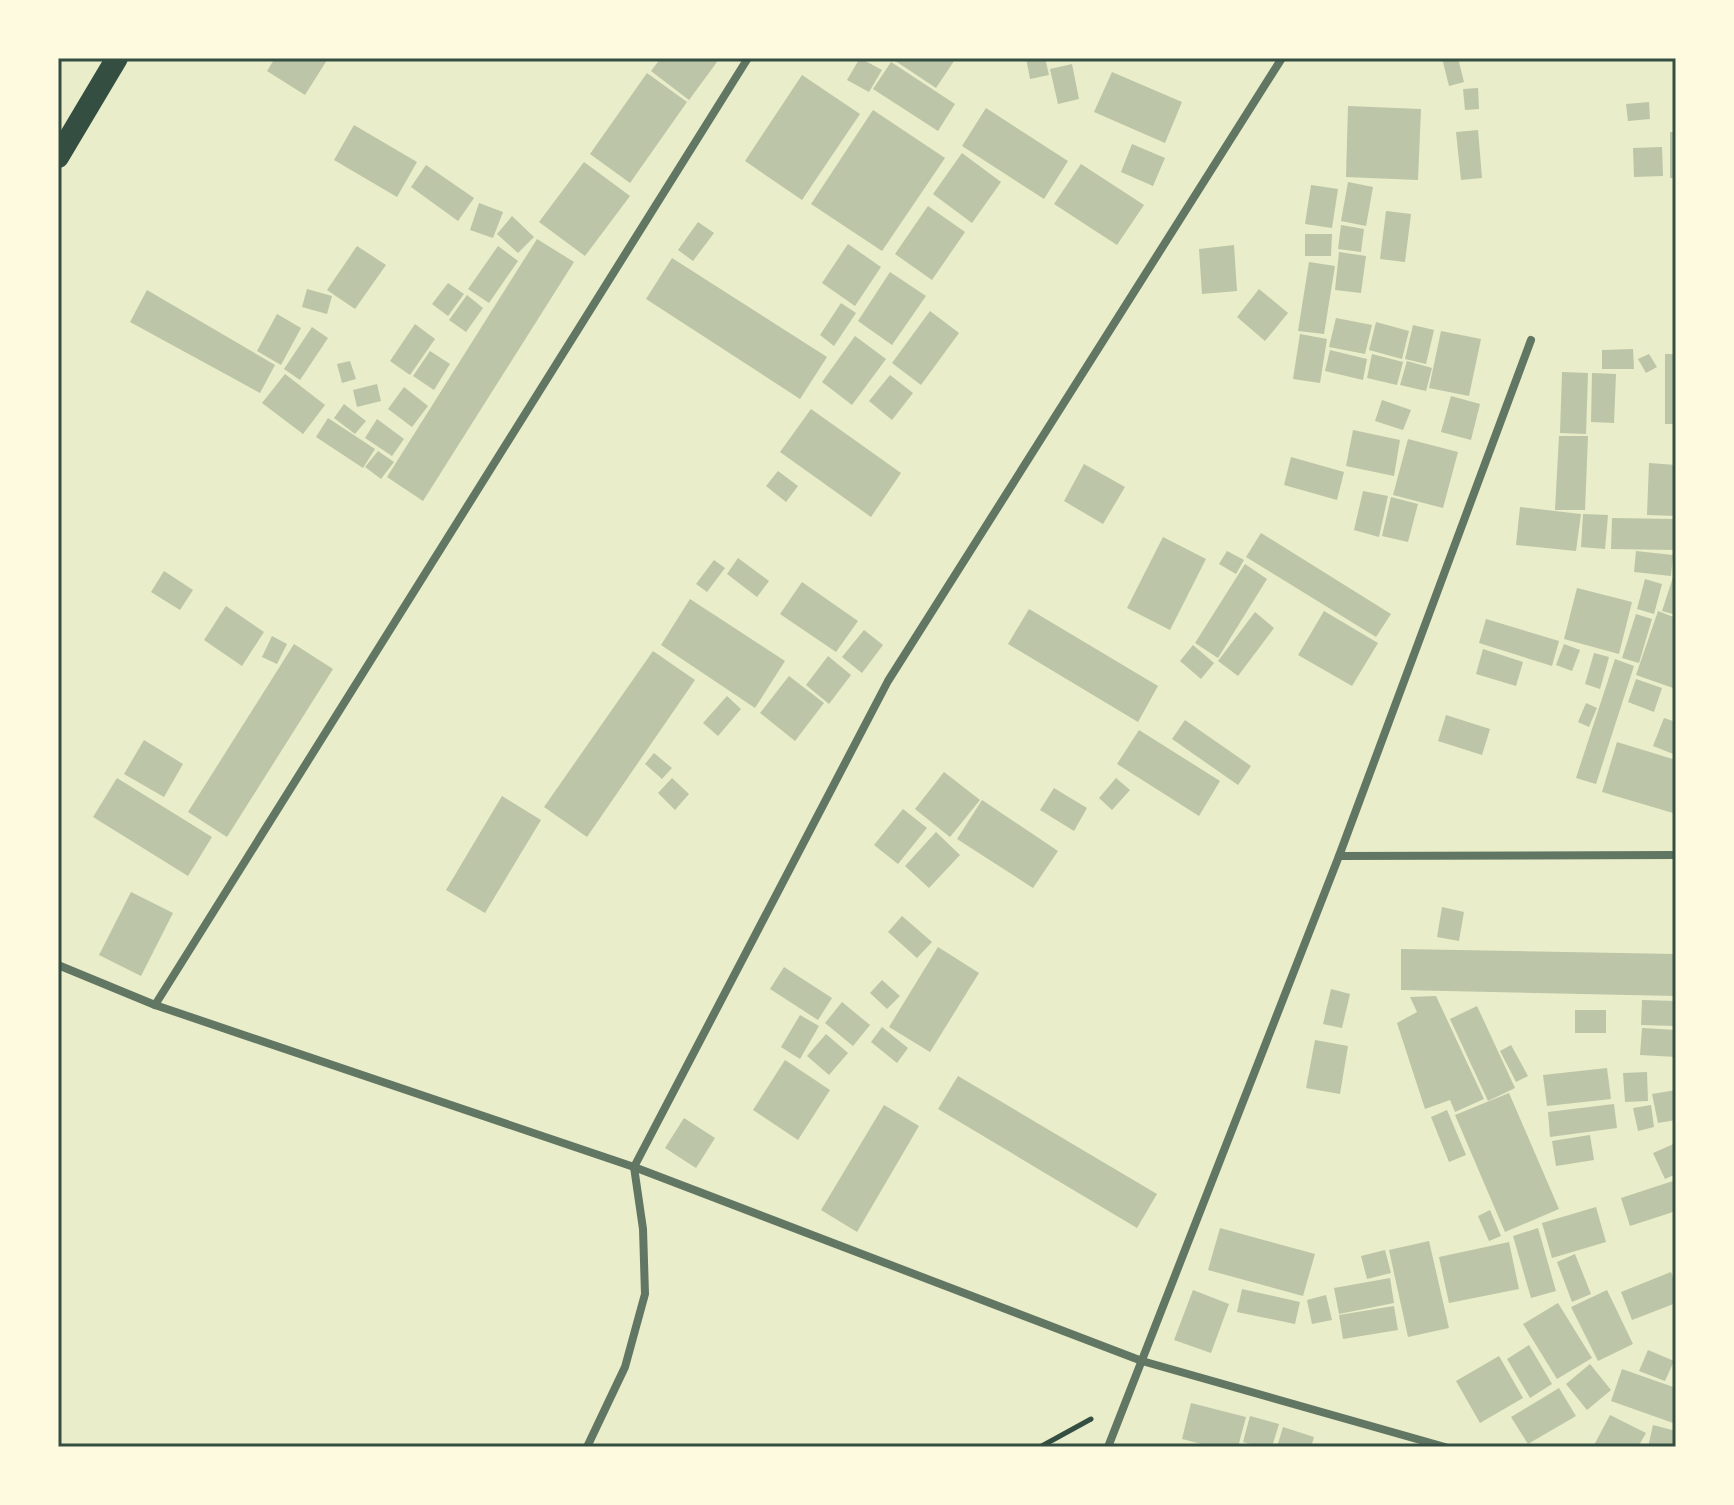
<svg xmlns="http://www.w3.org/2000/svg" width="1734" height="1505" viewBox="0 0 1734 1505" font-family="'Asap Condensed',sans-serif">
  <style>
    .building { fill: #bcc5a7 }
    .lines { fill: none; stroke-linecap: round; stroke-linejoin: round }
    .path { stroke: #344e41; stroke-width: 5 }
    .minor { stroke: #617663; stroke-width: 8 }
    .trunk { stroke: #344e41; stroke-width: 22 }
    .neatline { fill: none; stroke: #344e41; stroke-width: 3 }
  </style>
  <rect width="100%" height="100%" fill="#e9edc9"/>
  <g class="building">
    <path d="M275 58H324L327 60 305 95 267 71Z"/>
    <path d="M661 58H712L717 62 689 100 651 71Z"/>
    <path d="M860 58 882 70 869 92 847 80Z"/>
    <path d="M891 58H956L936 88Z"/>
    <path d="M1026 58H1045L1049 75 1030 79Z"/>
    <path d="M1442 58H1458L1464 82 1449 86Z"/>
    <path d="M891 62 955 104 938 131 873 89Z"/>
    <path d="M1072 64 1079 99 1058 104 1050 69Z"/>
    <path d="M1112 72 1182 102 1165 143 1094 112Z"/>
    <path d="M647 73 687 102 630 183 590 154Z"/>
    <path d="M802 75 860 114 802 200 745 161Z"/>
    <path d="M1478 88 1479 109 1465 110 1463 89Z"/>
    <path d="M1649 102 1650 119 1628 121 1626 104Z"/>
    <path d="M1348 106 1421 109 1418 180 1346 177Z"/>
    <path d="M986 108 1068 161 1044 199 962 146Z"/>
    <path d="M873 110 945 158 882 251 811 204Z"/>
    <path d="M354 125 417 162 397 197 334 160Z"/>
    <path d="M1478 130 1482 178 1461 180 1456 132Z"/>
    <rect x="1670" y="132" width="6" height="46"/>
    <path d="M1132 144 1165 158 1153 186 1121 172Z"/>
    <path d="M1662 147 1663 176 1634 177 1633 148Z"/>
    <path d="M962 153 1001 182 972 223 933 194Z"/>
    <path d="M584 162 630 196 585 256 539 222Z"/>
    <path d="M1081 164 1144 205 1117 245 1054 204Z"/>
    <path d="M426 165 474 198 458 221 411 187Z"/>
    <path d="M1348 182 1373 187 1366 226 1341 221Z"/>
    <path d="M1311 185 1338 189 1332 228 1305 224Z"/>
    <path d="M479 203 503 212 493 238 470 230Z"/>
    <path d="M928 206 965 232 932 280 895 254Z"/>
    <path d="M1386 211 1411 214 1405 262 1380 259Z"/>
    <path d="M512 216 534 237 518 253 497 234Z"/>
    <path d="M698 222 714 233 693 261 678 250Z"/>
    <path d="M1341 225 1364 229 1361 252 1338 249Z"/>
    <path d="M1305 234H1332L1331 256H1305Z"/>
    <path d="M537 239 574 262 423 501 387 477Z"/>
    <path d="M848 244 881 267 855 306 822 283Z"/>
    <path d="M1234 245 1237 291 1202 294 1199 249Z"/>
    <path d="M357 246 386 265 355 309 327 290Z"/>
    <path d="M498 246 518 261 489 303 468 289Z"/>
    <path d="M1339 252 1366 256 1361 293 1335 290Z"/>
    <path d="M672 258 827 357 800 399 646 299Z"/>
    <path d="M1309 262 1335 266 1324 334 1298 331Z"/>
    <path d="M890 272 926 296 892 345 858 321Z"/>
    <path d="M448 283 464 294 448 316 432 304Z"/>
    <path d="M307 289 332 296 327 314 302 307Z"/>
    <path d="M1259 289 1288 313 1265 341 1237 317Z"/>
    <path d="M147 290 275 365 260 393 130 322Z"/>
    <path d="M467 295 483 308 466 332 449 320Z"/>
    <path d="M841 303 856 313 834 346 820 335Z"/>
    <path d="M930 311 959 333 921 385 892 363Z"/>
    <path d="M277 314 301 328 281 365 257 351Z"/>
    <path d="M1336 318 1372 325 1365 354 1329 347Z"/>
    <path d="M1376 322 1409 331 1402 359 1369 350Z"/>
    <path d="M415 324 435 339 410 375 390 361Z"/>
    <path d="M1413 325 1434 330 1426 364 1405 359Z"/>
    <path d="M312 327 328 338 300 380 284 369Z"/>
    <path d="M1441 331 1481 339 1469 396 1429 388Z"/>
    <path d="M1300 334 1327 339 1320 383 1293 379Z"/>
    <path d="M855 336 886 359 852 405 822 382Z"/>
    <path d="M1633 349 1634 369H1602V350Z"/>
    <path d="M1330 350 1367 359 1363 380 1325 371Z"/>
    <path d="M430 351 450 364 434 390 413 376Z"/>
    <path d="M1372 354 1403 362 1397 385 1367 378Z"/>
    <path d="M1649 354 1657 367 1646 373 1638 359Z"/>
    <rect x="1665" y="354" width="11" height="70"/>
    <path d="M350 361 356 379 342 383 337 364Z"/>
    <path d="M1407 361 1432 368 1426 391 1400 385Z"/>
    <path d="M1562 372 1588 373 1586 434 1560 433Z"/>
    <path d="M1592 373 1616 374 1614 423 1591 422Z"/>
    <path d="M285 374 325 405 303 434 262 403Z"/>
    <path d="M890 375 913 393 892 420 869 401Z"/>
    <path d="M377 384 381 401 357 407 353 390Z"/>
    <path d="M404 387 428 406 412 427 388 409Z"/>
    <path d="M1451 396 1480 404 1471 440 1441 432Z"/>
    <path d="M1382 400 1411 410 1403 430 1375 421Z"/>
    <path d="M344 404 366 421 355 434 334 418Z"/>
    <path d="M811 409 901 473 871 517 780 452Z"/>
    <path d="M328 418 375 449 363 468 316 437Z"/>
    <path d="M377 419 404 439 392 456 365 438Z"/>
    <path d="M1353 430 1400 440 1394 476 1346 466Z"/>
    <path d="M1559 436H1588L1585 510H1555Z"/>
    <path d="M1408 439 1458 452 1443 508 1393 495Z"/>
    <path d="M378 451 394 462 381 479 365 467Z"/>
    <path d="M1291 457 1344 472 1337 500 1284 485Z"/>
    <path d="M1649 463 1676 465V516L1647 515Z"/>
    <path d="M1084 464 1125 487 1103 524 1064 501Z"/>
    <path d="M778 471 798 486 786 502 766 486Z"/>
    <path d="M1363 491 1388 496 1379 537 1354 530Z"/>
    <path d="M1391 497 1418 504 1408 542 1382 536Z"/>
    <path d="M1520 507 1581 514 1576 551 1516 545Z"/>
    <path d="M1583 514 1608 515 1605 549 1581 547Z"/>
    <path d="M1612 518 1676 519V550L1611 549Z"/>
    <path d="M1261 533 1391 614 1376 637 1246 557Z"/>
    <path d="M1163 537 1206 559 1170 630 1127 608Z"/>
    <path d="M1227 551 1244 560 1236 574 1219 564Z"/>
    <path d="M1636 551 1673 555 1671 576 1634 572Z"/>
    <path d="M738 558 769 581 757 597 727 574Z"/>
    <path d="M714 560 725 568 707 592 696 584Z"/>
    <path d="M1245 564 1267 579 1218 658 1195 643Z"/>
    <path d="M164 571 193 590 180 610 151 592Z"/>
    <path d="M1675 571H1676V615L1662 611Z"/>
    <path d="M1645 579 1662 584 1654 614 1637 609Z"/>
    <path d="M802 582 858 621 836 652 780 614Z"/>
    <path d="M1577 588 1632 602 1619 654 1564 639Z"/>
    <path d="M690 599 785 661 755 708 661 645Z"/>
    <path d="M226 606 264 632 242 666 204 640Z"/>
    <path d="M1029 609 1158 686 1138 722 1008 644Z"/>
    <path d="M1324 611 1378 643 1352 686 1298 655Z"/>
    <path d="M1658 611 1676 618V689L1636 675Z"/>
    <path d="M1255 612 1274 628 1238 676 1218 661Z"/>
    <path d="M1636 614 1652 619 1639 663 1622 658Z"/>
    <path d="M1486 619 1559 641 1552 666 1479 643Z"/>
    <path d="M864 630 883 645 862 673 842 657Z"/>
    <path d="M272 636 287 644 277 664 262 657Z"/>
    <path d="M294 644 333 669 227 837 188 812Z"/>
    <path d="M1564 644 1580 650 1572 671 1556 665Z"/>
    <path d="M1193 645 1214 663 1201 679 1180 661Z"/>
    <path d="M1483 649 1523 662 1516 686 1476 674Z"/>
    <path d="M653 651 695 680 587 837 544 807Z"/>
    <path d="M1594 653 1609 657 1600 689 1585 684Z"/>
    <path d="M828 656 851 675 829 704 806 685Z"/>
    <path d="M1615 659 1634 666 1596 784 1576 778Z"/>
    <path d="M789 676 824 703 795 741 760 713Z"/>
    <path d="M1636 679 1662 688 1654 712 1628 702Z"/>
    <path d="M727 696 741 709 718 736 703 723Z"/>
    <path d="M1586 703 1597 708 1589 727 1578 722Z"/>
    <path d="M1446 715 1490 729 1482 755 1438 741Z"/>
    <path d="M1664 718 1676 722V755L1653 746Z"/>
    <path d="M1185 720 1251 766 1238 785 1172 739Z"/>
    <path d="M1139 730 1220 781 1199 816 1117 764Z"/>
    <path d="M144 740 183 764 164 797 124 774Z"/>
    <path d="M1617 742 1676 760V803L1673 813 1602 792Z"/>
    <path d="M654 753 672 768 662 779 645 764Z"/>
    <path d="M944 772 980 800 950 837 915 809Z"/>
    <path d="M117 778 212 837 188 876 93 817Z"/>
    <path d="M672 778 689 794 675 810 658 793Z"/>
    <path d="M1116 778 1130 790 1112 810 1099 798Z"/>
    <path d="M1054 788 1087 808 1074 831 1040 810Z"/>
    <path d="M502 796 541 820 485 913 446 890Z"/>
    <path d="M982 800 1058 851 1033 888 957 839Z"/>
    <path d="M903 809 927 828 898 864 874 845Z"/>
    <path d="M936 832 960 855 929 888 905 866Z"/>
    <path d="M131 892 173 913 141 976 99 955Z"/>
    <path d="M1442 907 1464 912 1459 941 1437 937Z"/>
    <path d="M902 916 932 942 917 958 888 932Z"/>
    <path d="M938 947 979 973 930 1052 889 1027Z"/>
    <path d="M1401 949 1676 954V996L1401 990Z"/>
    <path d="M784 967 832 998 818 1020 770 989Z"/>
    <path d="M882 980 900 996 887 1009 870 993Z"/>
    <path d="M1331 989 1350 994 1342 1028 1323 1024Z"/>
    <path d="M1436 996 1484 1099 1455 1112 1450 1100 1425 1109 1397 1023 1417 1012 1410 997Z"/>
    <path d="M1642 1000 1676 1001V1026L1641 1025Z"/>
    <path d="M842 1002 870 1025 853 1046 825 1023Z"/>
    <path d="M1477 1006 1515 1088 1488 1101 1450 1019Z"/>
    <rect x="1575" y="1010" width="31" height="23"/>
    <path d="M800 1015 819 1026 800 1059 781 1047Z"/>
    <path d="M882 1027 908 1048 897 1063 871 1042Z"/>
    <path d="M1642 1028 1676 1030V1057L1640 1055Z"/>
    <path d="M826 1034 848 1053 829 1075 807 1056Z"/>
    <path d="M1315 1040 1348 1046 1340 1094 1306 1088Z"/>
    <path d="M1511 1045 1528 1076 1516 1082 1500 1051Z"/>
    <path d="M785 1060 830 1090 798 1140 753 1110Z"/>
    <path d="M1607 1068 1611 1099 1547 1106 1543 1075Z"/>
    <path d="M1647 1072 1648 1101 1625 1102 1623 1073Z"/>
    <path d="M958 1076 1157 1194 1137 1228 938 1109Z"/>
    <path d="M1676 1090V1120L1658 1123 1652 1094Z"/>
    <path d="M1509 1093 1559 1209 1505 1232 1455 1115Z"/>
    <path d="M1614 1104 1617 1128 1550 1137 1548 1112Z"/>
    <path d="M884 1105 919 1126 857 1232 821 1210Z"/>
    <path d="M1651 1105 1654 1127 1638 1131 1633 1108Z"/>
    <path d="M1447 1110 1466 1155 1449 1162 1431 1117Z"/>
    <path d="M684 1118 715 1138 696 1168 665 1148Z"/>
    <path d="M1590 1135 1594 1160 1556 1166 1552 1141Z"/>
    <path d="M1676 1143V1174L1665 1179 1653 1153Z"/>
    <path d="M1676 1180V1211L1630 1226 1621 1198Z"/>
    <path d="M1596 1207 1606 1242 1552 1258 1542 1223Z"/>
    <path d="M1490 1210 1501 1236 1489 1241 1478 1216Z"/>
    <path d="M1220 1228 1315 1254 1303 1296 1208 1270Z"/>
    <path d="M1538 1228 1556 1291 1531 1298 1513 1236Z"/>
    <path d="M1429 1241 1449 1328 1408 1337 1389 1250Z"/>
    <path d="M1509 1242 1519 1289 1449 1303 1439 1257Z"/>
    <path d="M1385 1250 1391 1273 1367 1279 1361 1256Z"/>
    <path d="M1575 1254 1591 1294 1572 1302 1557 1262Z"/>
    <path d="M1671 1272 1676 1285V1303L1632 1320 1621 1292Z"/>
    <path d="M1390 1278 1394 1303 1339 1314 1334 1288Z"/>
    <path d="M1242 1289 1300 1302 1295 1324 1237 1312Z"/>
    <path d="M1193 1290 1229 1304 1211 1353 1174 1340Z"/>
    <path d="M1607 1290 1633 1344 1598 1361 1571 1307Z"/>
    <path d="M1326 1295 1332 1320 1312 1324 1307 1300Z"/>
    <path d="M1558 1303 1592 1358 1557 1379 1523 1324Z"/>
    <path d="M1394 1306 1398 1330 1343 1339 1339 1315Z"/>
    <path d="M1529 1345 1552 1384 1530 1398 1507 1359Z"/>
    <path d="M1648 1350 1674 1361 1665 1381 1639 1371Z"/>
    <path d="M1499 1356 1523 1398 1480 1423 1456 1381Z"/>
    <path d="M1590 1364 1611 1390 1587 1410 1566 1384Z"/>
    <path d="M1622 1369 1676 1388V1424L1611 1401Z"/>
    <path d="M1559 1388 1576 1416 1528 1444 1511 1417Z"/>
    <path d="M1191 1403 1246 1417 1238 1447H1213L1182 1439Z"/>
    <path d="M1610 1415 1646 1433 1638 1447H1593Z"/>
    <path d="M1250 1416 1279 1424 1272 1447H1261L1243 1442Z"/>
    <path d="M1653 1425 1676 1431V1447H1648Z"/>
    <path d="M1283 1427 1314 1437 1311 1447H1277Z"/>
  </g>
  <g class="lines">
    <path class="path" d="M1040 1447 1091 1419"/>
    <g class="minor">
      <path d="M1339 856 1531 340"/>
      <path d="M58 965 155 1005 634 1167 1142 1361 1445 1447"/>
      <path d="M155 1005 748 58"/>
      <path d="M587 1447 625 1367 645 1294 643 1229 634 1167 888 681 1282 58"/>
      <path d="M1108 1447 1339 856 1676 855"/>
    </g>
    <path class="trunk" d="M58 157 117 58"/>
  </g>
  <rect width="1734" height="1505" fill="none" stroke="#fefae0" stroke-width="120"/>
  <rect x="60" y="60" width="1614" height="1385" class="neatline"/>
</svg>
